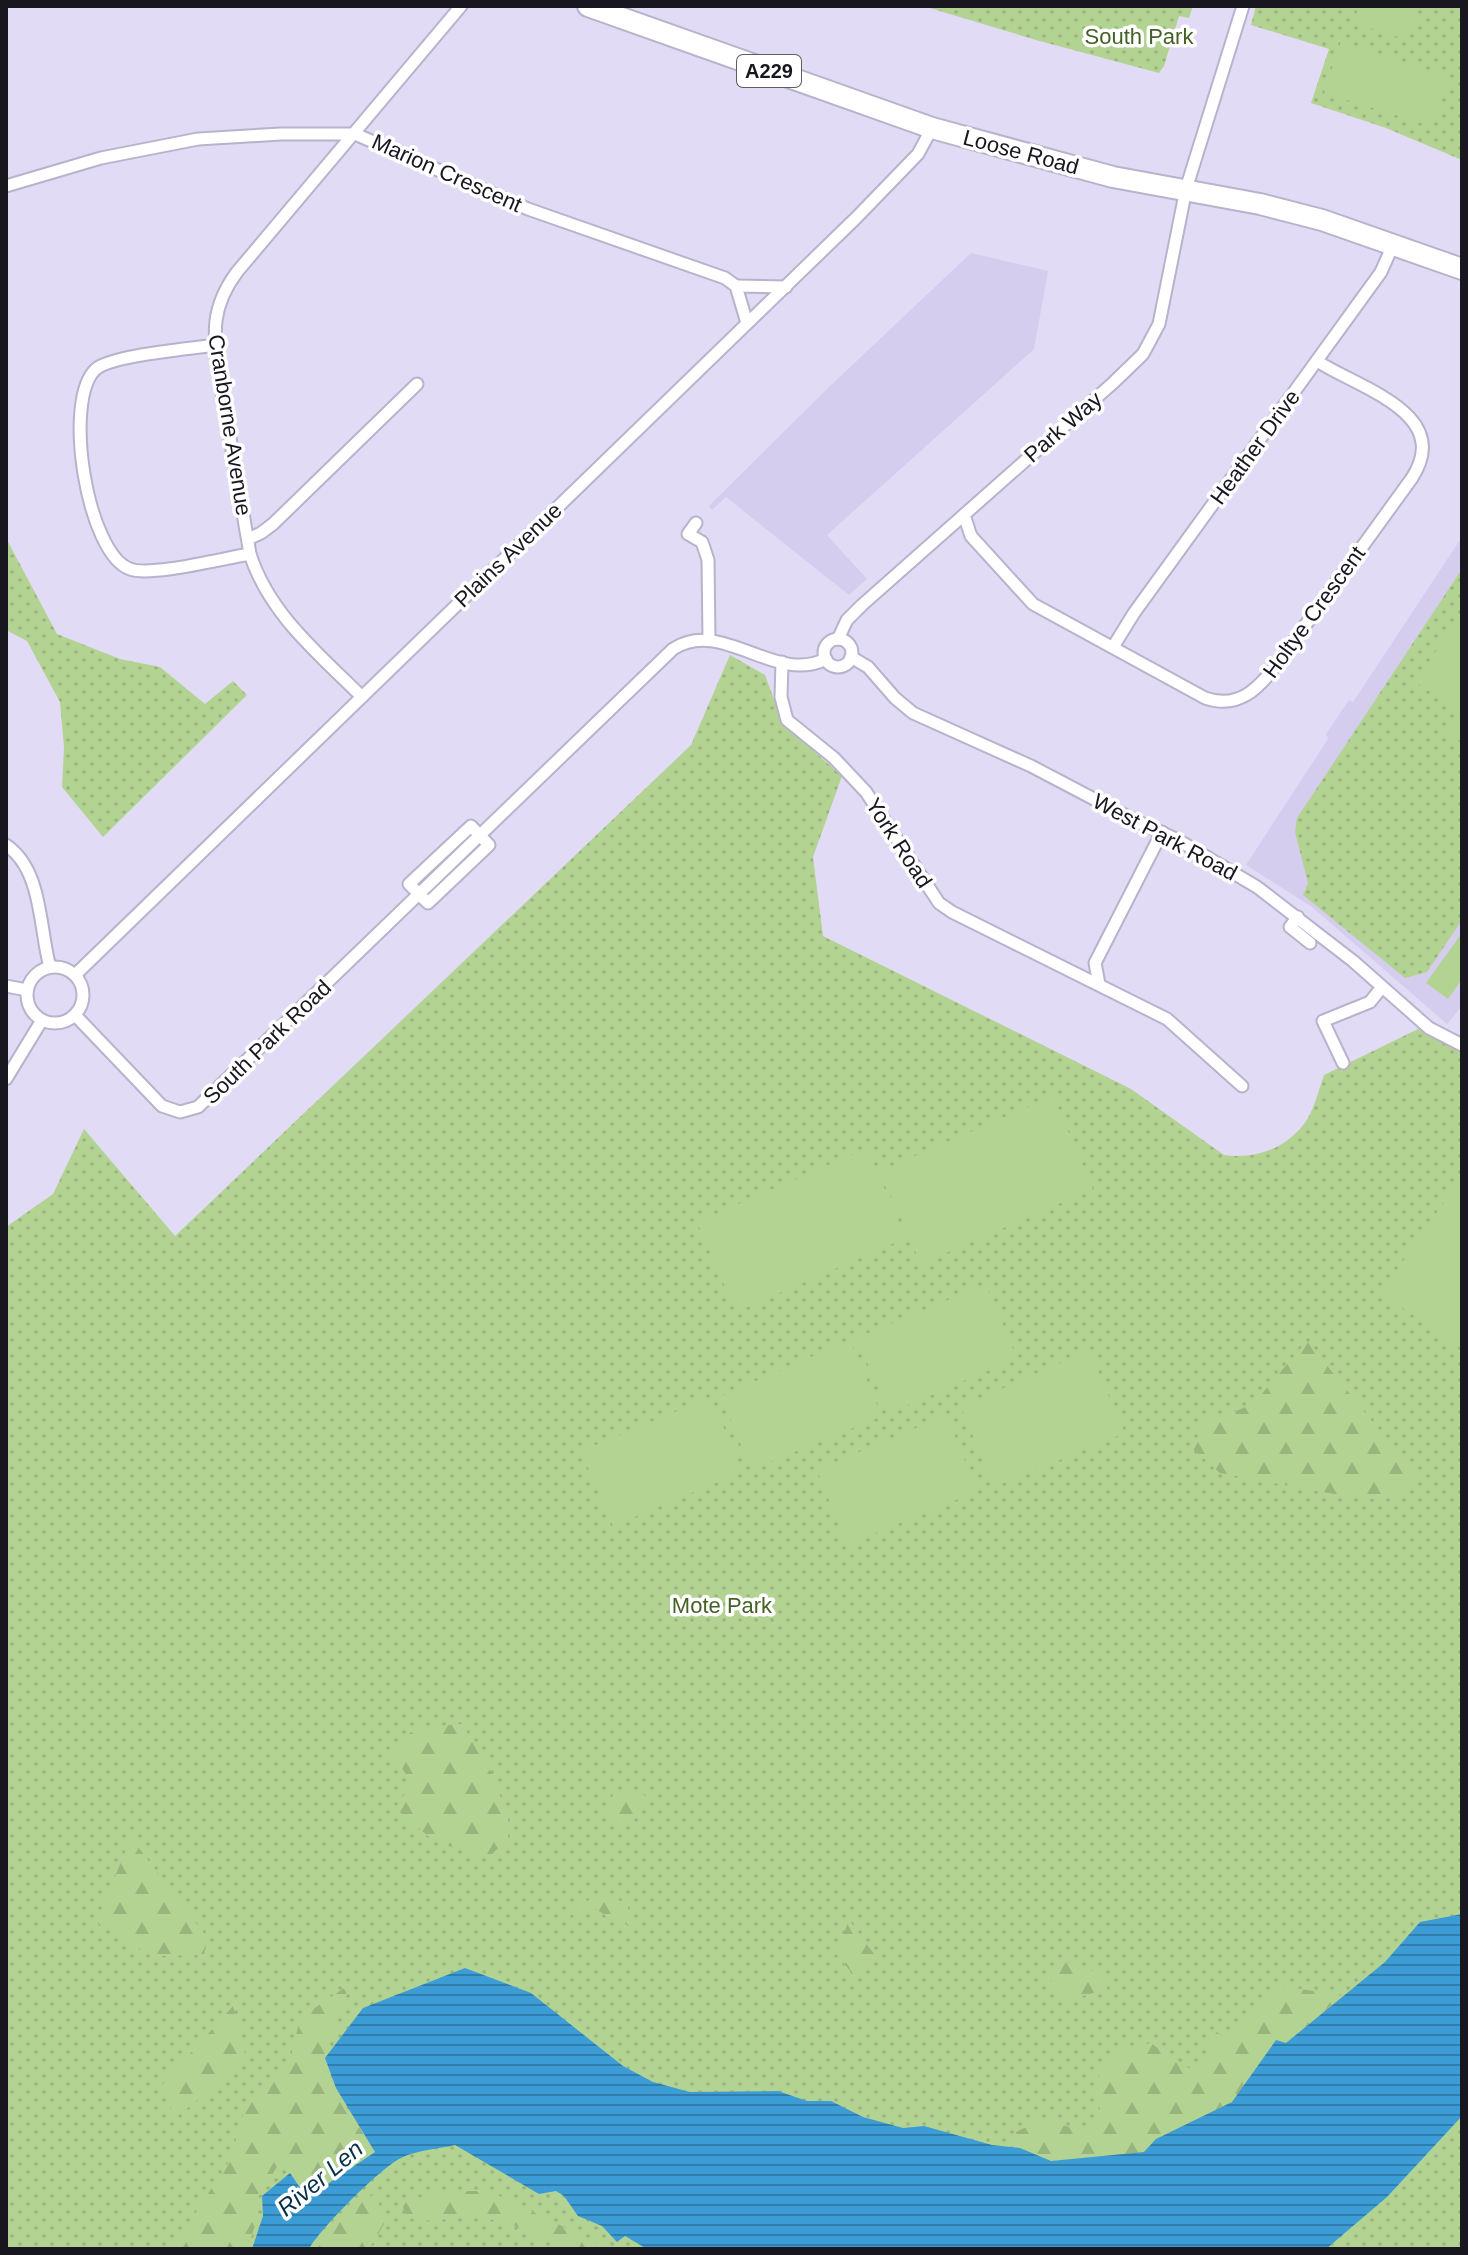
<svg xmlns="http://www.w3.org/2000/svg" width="1468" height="2255" viewBox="0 0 1468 2255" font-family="Arial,sans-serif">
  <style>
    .built { fill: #d5cded }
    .green { fill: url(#green-dots) }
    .forest { fill: url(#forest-firs) }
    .pitch { fill: #b3d392 }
    .water { fill: url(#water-rules) }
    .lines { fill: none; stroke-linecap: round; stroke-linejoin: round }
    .minor-casing { stroke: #b9b2cb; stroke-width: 15 }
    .trunk-casing { stroke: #b9b2cb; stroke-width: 24 }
    .minor { stroke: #fff; stroke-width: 11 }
    .trunk { stroke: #fff; stroke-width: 20 }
    .labels { text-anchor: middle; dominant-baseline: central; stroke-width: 7; stroke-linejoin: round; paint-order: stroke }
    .shield { fill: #fff; stroke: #5d5c62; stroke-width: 2 }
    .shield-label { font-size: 20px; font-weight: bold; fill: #18161f }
    .park-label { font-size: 22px; fill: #456024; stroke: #fff }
    .street-label { font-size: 22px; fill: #18161f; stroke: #fff }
    .water-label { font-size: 24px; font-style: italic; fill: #063048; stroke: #fff }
  </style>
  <defs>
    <pattern id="green-dots" width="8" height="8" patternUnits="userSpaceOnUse" patternTransform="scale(2)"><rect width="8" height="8" fill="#b3d392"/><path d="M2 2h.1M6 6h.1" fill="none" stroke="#99b47d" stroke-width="1.8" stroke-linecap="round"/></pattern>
    <pattern id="forest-firs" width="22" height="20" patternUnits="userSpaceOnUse" patternTransform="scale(2)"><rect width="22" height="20" fill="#b3d392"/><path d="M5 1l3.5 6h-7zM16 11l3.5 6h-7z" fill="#99b47d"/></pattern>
    <pattern id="water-rules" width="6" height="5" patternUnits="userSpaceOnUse" patternTransform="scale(2)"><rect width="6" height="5" fill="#3c9cd6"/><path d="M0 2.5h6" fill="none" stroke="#317ead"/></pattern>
  </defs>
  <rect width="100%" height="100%" fill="#e1dbf5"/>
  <g class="built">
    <path d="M971 253 1048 271 1034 349 827 535 867 579 849 595 726 497 712 510 710 508 709 506 828 388Z"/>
    <path d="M1462 537V1006L1447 1024 1312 907 1246 865 1328 739 1326 734 1349 700 1353 702Z"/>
  </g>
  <g class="green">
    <path d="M923 6H1193L1189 18 1179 16 1164 66 1159 73 1036 40Z"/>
    <path d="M1256 6H1462V160L1386 128 1311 103 1329 49 1251 25Z"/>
    <path d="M6 538 57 634 120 659 160 667 205 704 233 681 247 695 103 837 62 787 64 747 60 702 27 641 6 630Z"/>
    <path d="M1462 569V920L1427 972 1405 978 1303 895 1308 883 1295 832 1297 818Z"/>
    <path d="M730 655 765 675 783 724 842 776 813 857 823 936 1131 1089 1224 1155C1257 1160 1290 1147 1308 1118 1315 1106 1319 1089 1324 1075L1418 1029 1462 1050V2249H6V1227L53 1194 84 1129 175 1236 691 745Z"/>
  </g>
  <g class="forest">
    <path d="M1307 1341 1419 1479 1401 1498 1362 1499 1220 1473 1193 1449 1204 1419 1223 1417 1254 1403Z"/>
    <path d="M462 1724 491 1772 508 1816V1840L487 1858 434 1841 395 1808 412 1783 389 1749 417 1728Z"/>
    <path d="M634 1790 648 1797 631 1825 612 1826 603 1809 616 1791Z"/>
    <path d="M131 1838 207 1937 204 1955 151 1956 96 1922Z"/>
    <path d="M598 1894 627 1903 632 1926 612 1920 596 1909 576 1919 570 1912Z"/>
    <path d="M849 1920 874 1954 853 1974 836 1954Z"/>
    <path d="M1057 1959 1105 1975 1107 1989 1065 2001 1049 1978Z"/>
    <path d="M350 1984 325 2058 334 2088 375 2152 307 2198 283 2157 257 2199 258 2217 247 2249H172L230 2160 247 2102 288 2070 300 2018Z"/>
    <path d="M1282 1986 1344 1996 1286 2043 1232 2102 1157 2139 1144 2152 1051 2161 1020 2148 1016 2132 1042 2119 1086 2132 1103 2117 1096 2098 1100 2069 1125 2047 1151 2043 1177 2063 1194 2070 1206 2063V2043L1217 2032 1229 2041Z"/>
    <path d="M233 2006 245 2053 233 2072 175 2118 161 2086Z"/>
    <path d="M449 2191H489L610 2249H562L505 2221 463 2217 433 2221 408 2218 400 2202Z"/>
    <path d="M376 2193 384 2224 369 2249H317L339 2218Z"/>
  </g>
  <g class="pitch">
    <path d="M1359 6H1419L1408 40 1353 23Z"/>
    <path d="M1341 41 1449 78 1431 126 1324 93Z"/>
    <path d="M1462 612V742L1447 732 1460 712 1415 682Z"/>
    <path d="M1462 933V979L1448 999 1426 983Z"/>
    <path d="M1053 1096 1093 1189 921 1264 880 1171Z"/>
    <path d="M867 1148 906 1238 736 1312 697 1222Z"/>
    <path d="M1462 1176V1349L1381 1293Z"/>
    <path d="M986 1284 1017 1358 890 1413 856 1338Z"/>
    <path d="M850 1340 882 1416 751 1470 721 1396Z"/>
    <path d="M1089 1350 1125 1433 994 1487 961 1407Z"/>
    <path d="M711 1397 742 1472 613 1526 581 1451Z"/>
    <path d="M946 1415 978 1491 847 1545 817 1470Z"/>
  </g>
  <path class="water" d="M1462 1914V2116L1387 2197 1326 2249H647L625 2236 617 2242 602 2226 578 2216 564 2196 556 2191 539 2194 455 2145C439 2149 416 2150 401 2158 380 2168 320 2229 309 2249H252L263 2216 262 2196 290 2173 307 2198 375 2152 336 2088 325 2058 363 2008 465 1968 531 1993 623 2066 653 2082 690 2092 778 2091 807 2101H831L863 2117 903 2128 924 2126 992 2145 1020 2148 1051 2161 1144 2152 1156 2139 1232 2102 1276 2040 1286 2043 1385 1962 1420 1922Z"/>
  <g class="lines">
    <g class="minor-casing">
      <g id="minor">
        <path d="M6 186 101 158 198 139 281 134H355L528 209 725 278 736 286 747 323"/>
        <path d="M736 286 786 287"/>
        <path d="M215 345C190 349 113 355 96 369 62 399 87 554 130 569 151 577 224 558 250 554"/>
        <path d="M964 515 971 536 1033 604 1205 698C1239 710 1259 688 1278 663L1412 478C1454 413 1358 388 1317 361"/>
        <path d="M696 523 688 534 702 542 708 560 709 640"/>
        <path d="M248 539 261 533 273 524 417 384"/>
        <path d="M838 639 847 620 862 605 1113 383 1143 354 1159 324 1186 189 1243 6"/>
        <circle cx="838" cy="653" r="14"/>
        <path d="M1113 647 1134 613 1381 272 1393 245"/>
        <path d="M851 657 868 667 895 698 913 713 1031 766 1132 819 1178 840 1257 887 1353 961 1429 1028 1462 1045"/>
        <path d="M782 662 781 697 787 720 834 758 866 792 939 903 952 912 1167 1019 1242 1086"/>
        <path d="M362 697C319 654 269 614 250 554L219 374C213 333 211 307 237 272L461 6"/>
        <path d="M471 826 489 845 428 903 409 884Z"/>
        <path d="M6 845C43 870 39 929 50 967"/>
        <path d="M1298 917 1290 927 1310 943"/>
        <circle cx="55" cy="995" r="28"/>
        <path d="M75 975 856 218 918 154 932 128"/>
        <path d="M1099 984 1095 963 1162 832"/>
        <path d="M6 986 27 990"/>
        <path d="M75 1015 162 1106 180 1112 198 1107 673 649C722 617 775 685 826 659"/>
        <path d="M1343 1063 1323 1021 1370 1002 1382 987"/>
        <path d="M6 1079 42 1020"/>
      </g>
    </g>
    <g class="trunk-casing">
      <path id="trunk" d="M588 6 932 128 1113 177 1260 204 1322 220 1462 269"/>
    </g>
    <use href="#minor" class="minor"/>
    <use href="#trunk" class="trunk"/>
  </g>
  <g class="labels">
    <rect class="shield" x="737" y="55" width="64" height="32" rx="6"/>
    <g class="shield-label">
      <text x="769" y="71">A229</text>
    </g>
    <g class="park-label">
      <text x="1139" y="36">South Park</text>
      <text x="722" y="1605">Mote Park</text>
    </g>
    <g class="street-label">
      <text transform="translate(1021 152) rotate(15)">Loose Road</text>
      <text transform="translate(447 173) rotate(24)">Marion Crescent</text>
      <text transform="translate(230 425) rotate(81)">Cranborne Avenue</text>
      <text transform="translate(1063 427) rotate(-41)">Park Way</text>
      <text transform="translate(1255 447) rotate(-54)">Heather Drive</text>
      <text transform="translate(508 555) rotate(-44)">Plains Avenue</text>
      <text transform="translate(1314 612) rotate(-54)">Holtye Crescent</text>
      <text transform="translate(1165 837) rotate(28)">West Park Road</text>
      <text transform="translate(899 843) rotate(57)">York Road</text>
      <text transform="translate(267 1042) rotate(-44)">South Park Road</text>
    </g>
    <g class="water-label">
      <text transform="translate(320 2178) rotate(-40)">River Len</text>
    </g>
  </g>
  <rect width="1468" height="2255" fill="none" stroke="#18161f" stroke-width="16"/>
</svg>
